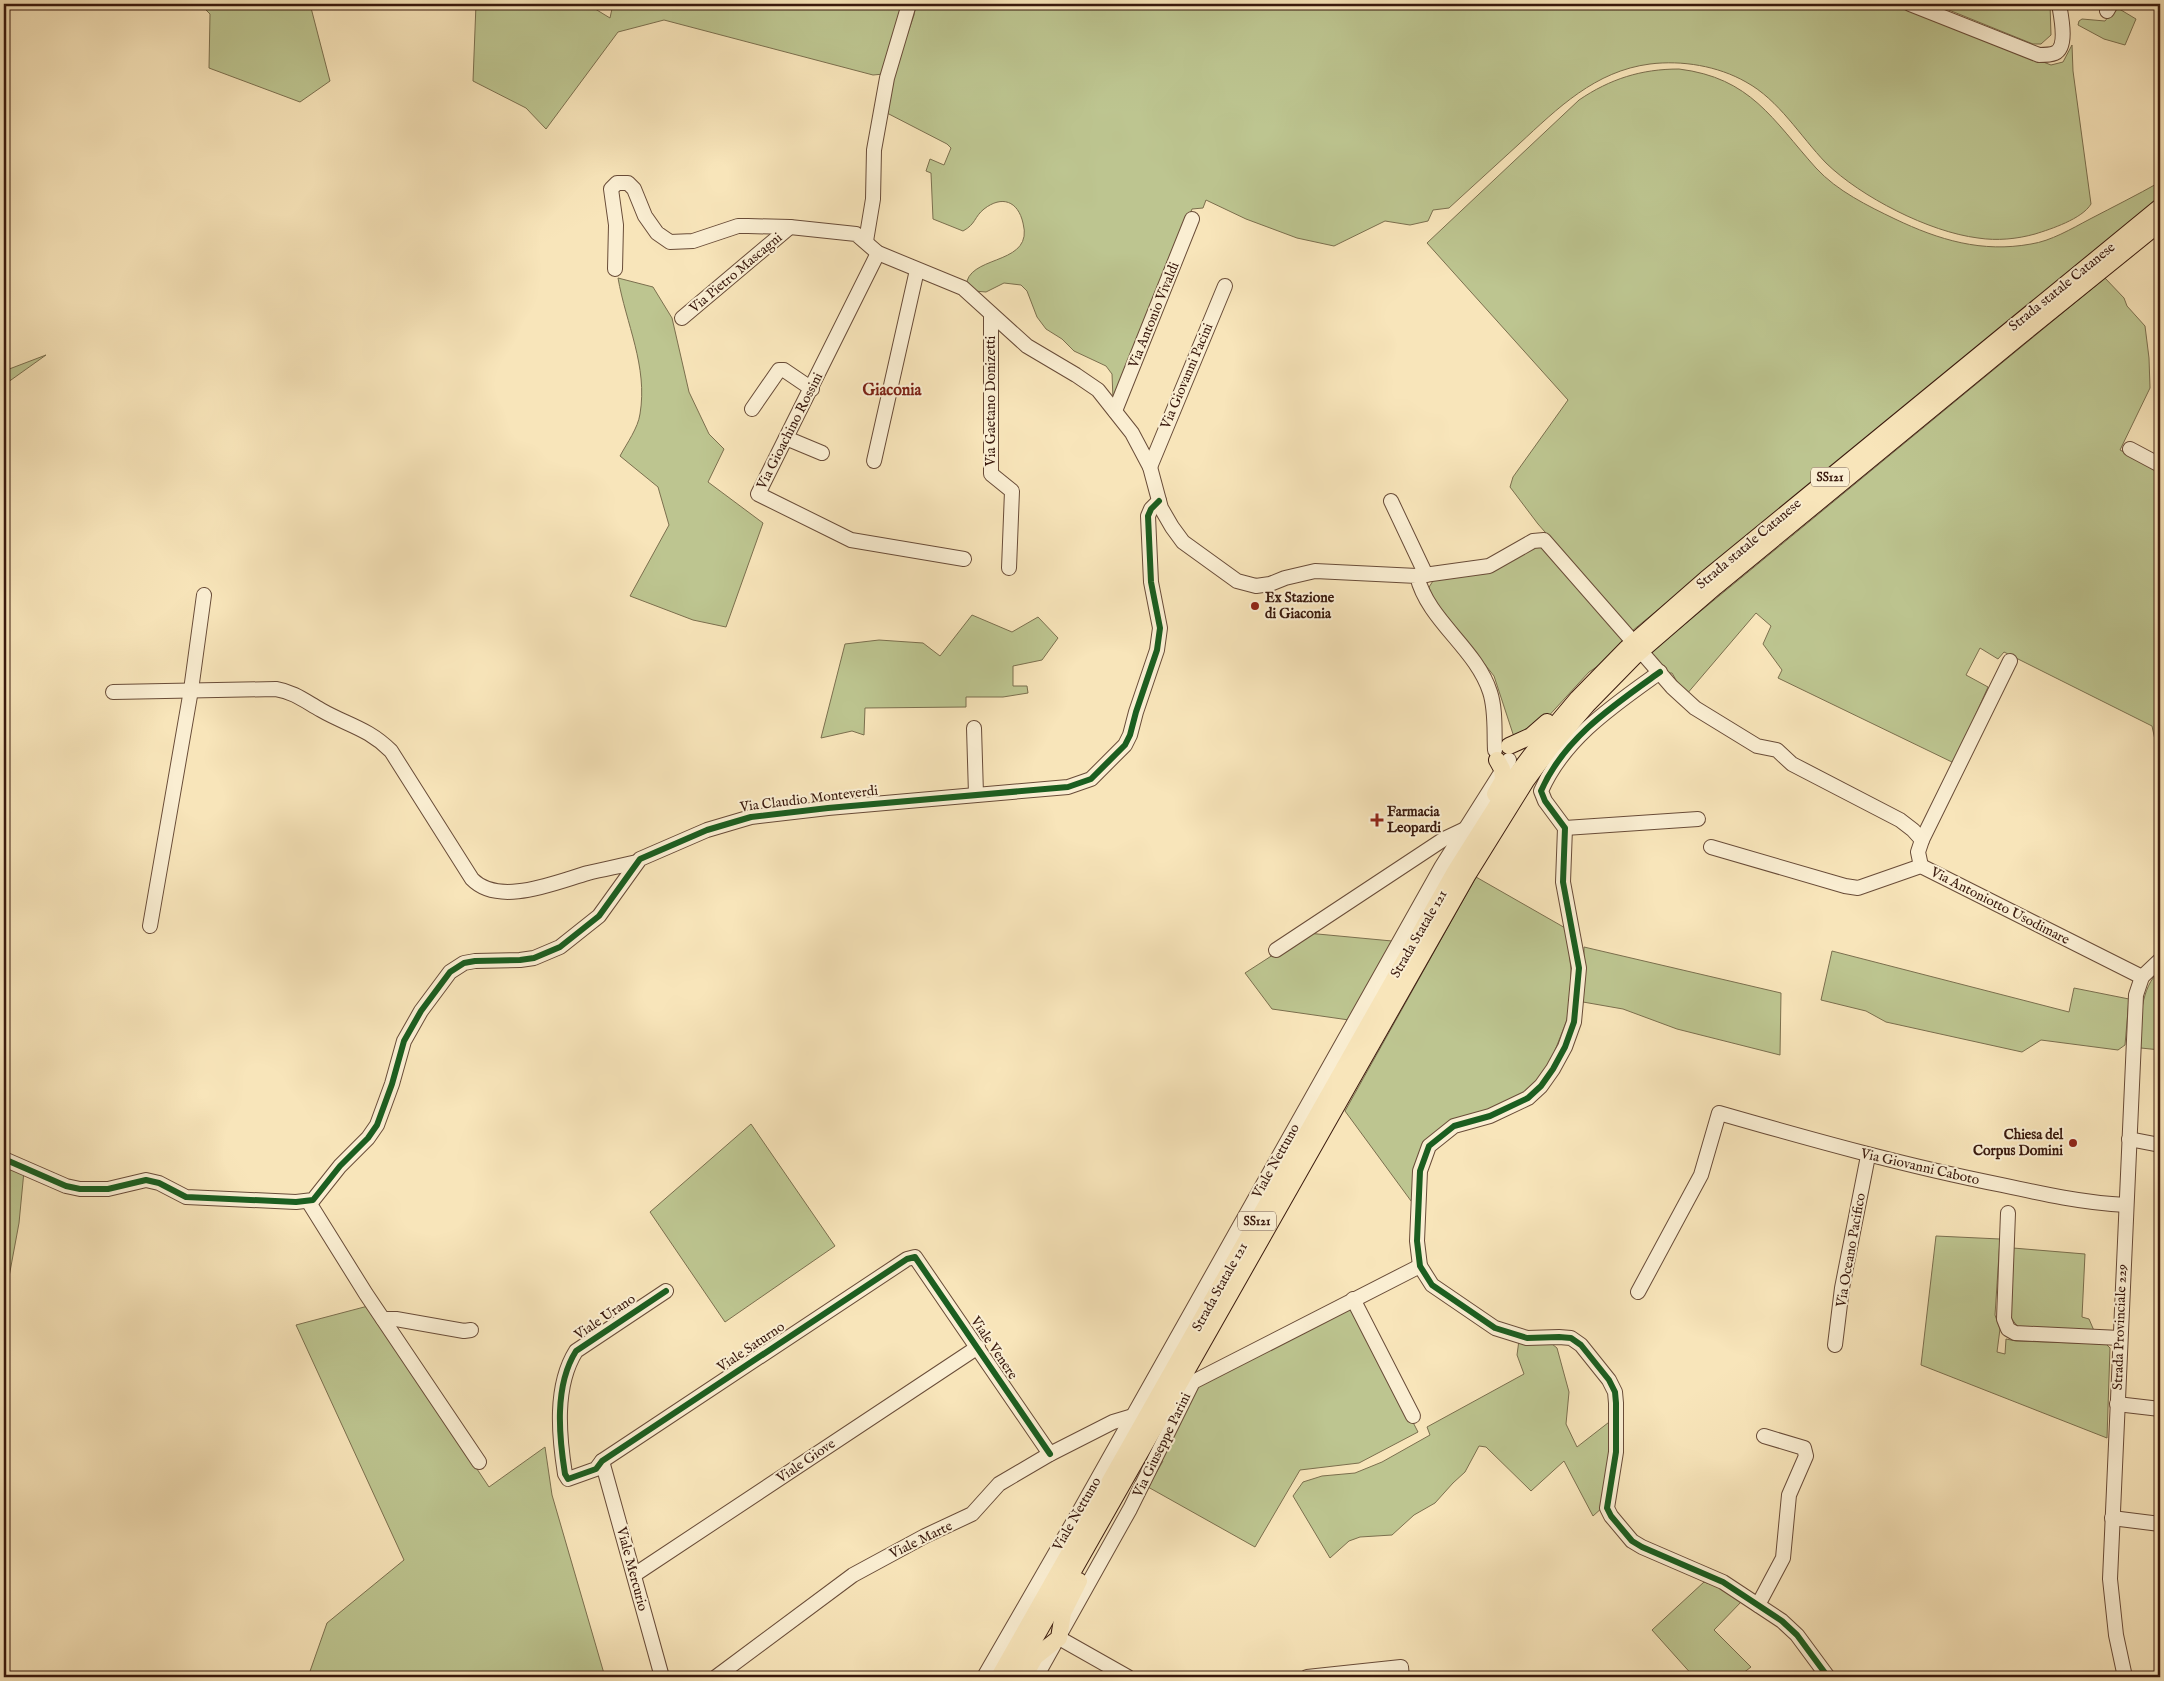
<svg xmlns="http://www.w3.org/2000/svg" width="2164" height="1681" viewBox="0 0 2164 1681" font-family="'IM FELL English',serif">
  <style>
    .green { fill: #bdc590; stroke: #7b6f4e }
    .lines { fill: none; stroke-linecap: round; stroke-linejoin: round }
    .minor-casing { stroke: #694c38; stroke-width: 16 }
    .major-casing { stroke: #39190d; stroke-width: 18 }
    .minor { stroke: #faeed2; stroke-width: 14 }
    .major { stroke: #f8e5ba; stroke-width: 16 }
    .cycleway-casing { stroke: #faeed2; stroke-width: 9 }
    .cycleway { stroke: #1b5e20; stroke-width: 6 }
    .poi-dot { fill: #8f2418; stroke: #faeed2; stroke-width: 2 }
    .labels { text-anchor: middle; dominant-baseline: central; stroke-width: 4; stroke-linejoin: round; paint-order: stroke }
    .shield { fill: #faeed2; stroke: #735948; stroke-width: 1 }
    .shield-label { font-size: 12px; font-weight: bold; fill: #39190d }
    .street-label { font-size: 14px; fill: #39190d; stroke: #faeed2 }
    .poi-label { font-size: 14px; font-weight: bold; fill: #39190d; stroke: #faeed2; text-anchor: start }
    .quarter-label { font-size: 16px; font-weight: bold; fill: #7a1f14; stroke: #faeed2 }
  </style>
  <rect width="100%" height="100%" fill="#f8e5ba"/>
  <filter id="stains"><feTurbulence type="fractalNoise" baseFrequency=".004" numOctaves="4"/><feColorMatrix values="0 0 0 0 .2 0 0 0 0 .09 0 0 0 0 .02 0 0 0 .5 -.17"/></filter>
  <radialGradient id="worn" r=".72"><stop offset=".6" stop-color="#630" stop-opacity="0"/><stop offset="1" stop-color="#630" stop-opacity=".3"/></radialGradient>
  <g class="green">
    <path d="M200 4H310L330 81 300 102 209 68 210 14Z"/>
    <path d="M476 4H587L610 18 613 4H904L884 74 873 75 664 20 618 32 546 129 526 108 473 81Z"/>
    <path d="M916 4H1895L2051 65 2063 62 2072 45 2073 71 2091 204C2082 219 2051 229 2035 234 2017 239 1997 241 1978 238 1929 232 1861 197 1826 163 1800 136 1779 100 1746 82 1718 66 1682 60 1650 64 1595 71 1558 108 1519 144 1496 165 1472 187 1449 208L1433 210 1428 221 1410 225 1385 221 1334 246 1297 238 1246 219 1206 200 1203 208 1192 209 1113 399 1112 374 1106 366 1074 351 1062 339 1046 329 1037 317 1027 291 1021 285 1004 283 986 292 974 291 967 281C975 255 1034 264 1023 223 1018 201 1002 195 984 209 974 217 976 224 963 231L933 219 931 173 926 171 930 159 944 165 951 148 947 144 885 112 891 82 914 15Z"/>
    <path d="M1934 4H2050L2051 35 2041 44H2033Z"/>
    <path d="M2116 7 2136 19 2125 45 2104 39 2078 25 2079 21 2082 19 2105 21Z"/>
    <path d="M1679 69C1751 78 1772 119 1816 168 1837 191 1868 206 1895 219 1939 240 1982 253 2031 244 2051 241 2071 229 2090 219 2113 207 2137 195 2160 182V198L1632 631 1538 524 1510 487 1513 477 1568 400 1427 243 1579 100C1610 79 1641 69 1679 69Z"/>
    <path d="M618 278 653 287 672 318 689 392 709 434 724 449 708 482 763 523 726 627 693 620 630 596 669 525 658 487 620 456C627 443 638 428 640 414 648 366 626 324 618 278Z"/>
    <path d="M2105 278 2124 298 2127 306 2145 326 2149 358 2150 388 2120 450 2160 471V763L2152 726 2004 652 1998 659 1980 648 1966 675 1988 687 1954 763 1778 678 1782 670 1763 644 1771 626 1756 613 1686 695C1679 688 1677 681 1672 673H1668L1651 652Z"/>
    <path d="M46 355 4 385V371Z"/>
    <path d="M1542 547 1625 638 1604 662 1589 672 1544 721 1514 737 1494 676 1432 597 1429 587 1435 578 1530 548Z"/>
    <path d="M972 615 1012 632 1038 617 1058 638 1042 660 1013 666V686H1027L1028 693 1003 697H966V707L865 708 864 735 852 731 821 738 845 644 879 640 923 643 940 656Z"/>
    <path d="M1476 877 1567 929 1571 970 1570 999 1567 1020 1548 1068 1524 1094 1436 1132 1414 1205 1345 1111Z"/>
    <path d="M1307 933 1392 941 1349 1020 1272 1009 1245 973Z"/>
    <path d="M1584 947 1781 993 1780 1055 1677 1029 1623 1009 1583 1002Z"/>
    <path d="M1832 951 2069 1012 2074 988 2129 999 2125 1045 2118 1050 2041 1040 2022 1052 1886 1022 1866 1011 1821 1000Z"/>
    <path d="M2160 970V1050L2141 1048 2138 1045C2141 1020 2140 988 2160 970Z"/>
    <path d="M751 1124 835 1246 725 1322 650 1212Z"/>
    <path d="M4 1162 24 1171 19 1223 4 1304Z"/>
    <path d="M1936 1236 2000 1239 1995 1315 2000 1329 1997 1352 2005 1354 2006 1339 2016 1341 2106 1344 2110 1348 2107 1438 1921 1365Z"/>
    <path d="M2013 1248 2085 1254 2082 1317 2089 1319 2095 1333 2018 1327 2011 1318Z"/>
    <path d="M1349 1305 1354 1308 1418 1432 1359 1463 1300 1470 1255 1547 1148 1487 1163 1461 1160 1458 1195 1386Z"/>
    <path d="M368 1306 489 1487 545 1447 552 1495 605 1677H308L327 1623 404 1560 296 1325Z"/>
    <path d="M1519 1340 1552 1344 1557 1348 1569 1392 1566 1424 1577 1447 1613 1419 1603 1507 1593 1516 1564 1461 1531 1491 1486 1447 1479 1446 1465 1472 1453 1483 1435 1503 1414 1515 1392 1535 1360 1537 1349 1541 1330 1558 1293 1496 1303 1482 1322 1476 1355 1473 1382 1462 1430 1435 1427 1427 1524 1374 1517 1355Z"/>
    <path d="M1704 1582 1722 1588 1742 1601 1714 1630 1751 1667 1738 1677H1694L1652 1630Z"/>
  </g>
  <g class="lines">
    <g class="minor-casing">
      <g id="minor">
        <path d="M1910 4 2039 55C2043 55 2050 55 2055 53 2068 47 2061 16 2059 4"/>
        <path d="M2107 11 2111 4"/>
        <path d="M866 241 873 199 874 150 887 78 909 4"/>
        <path d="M878 253 758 494 851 540 964 559"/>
        <path d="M615 269 616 225 611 189 617 183H628L634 189 645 216 657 233 670 242 693 241 738 226H748L790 227 856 234 878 253 963 288 1027 346 1076 375 1098 390 1132 433 1150 467 1161 508 1172 527 1183 542 1237 581 1256 586 1270 584 1285 578 1315 571 1417 576C1428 621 1476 648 1490 692 1496 710 1494 732 1495 750"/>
        <path d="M991 314V474L1012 491 1009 568"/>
        <path d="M682 318 790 227"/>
        <path d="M752 409 779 370H784L812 389"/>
        <path d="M1115 411 1192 219"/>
        <path d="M786 438 822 453"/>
        <path d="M2130 449 2160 465"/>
        <path d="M874 461 917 270"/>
        <path d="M1150 467 1225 286"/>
        <path d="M1391 501 1426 575"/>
        <path d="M1417 576 1489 566 1533 541 1544 540 1628 636"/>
        <path d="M1645 656 1672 687 1695 708 1757 746 1777 750 1792 764 1900 820 1913 830 1922 840"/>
        <path d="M1660 672C1614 705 1564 738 1541 791L1545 801 1565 828 1563 882 1579 968 1574 1022 1565 1047 1553 1069 1541 1086 1528 1098 1490 1116 1454 1126 1429 1146 1420 1171 1417 1241 1420 1266 1432 1285 1495 1328 1527 1338 1559 1337 1571 1338 1581 1345 1609 1380 1615 1392 1616 1403V1452L1607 1508 1611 1516 1632 1541 1642 1547 1723 1582 1782 1621 1797 1635 1828 1677"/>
        <path d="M113 692 276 689C294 692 305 701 321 710 347 725 368 728 391 751L472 879C499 907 556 882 588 873 604 869 621 866 637 862"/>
        <path d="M974 728 976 794"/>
        <path d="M1565 828 1698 819"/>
        <path d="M1711 847 1845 886 1858 888 1921 866 2142 977"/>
        <path d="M1921 866 1918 852 1922 840 2010 661"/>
        <path d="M150 926 191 690 204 595"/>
        <path d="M1276 950 1444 839 1463 830"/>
        <path d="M2129 1139 2160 1145"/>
        <path d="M4 1159 66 1186 80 1189H108L146 1180 159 1183 186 1197 296 1202 313 1200 340 1166 368 1138 377 1125 392 1084 404 1041 421 1011 450 972 464 963 475 961 520 960 534 958 560 947 599 916 640 859 707 830 751 817 828 808 1068 787 1091 779 1125 745 1130 735 1136 712 1157 650 1160 628 1151 582 1148 516 1151 509 1159 501"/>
        <path d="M308 1201 366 1294 479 1462"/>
        <path d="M2008 1213 2004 1319 2008 1329 2015 1333 2120 1338"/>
        <path d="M666 1291 576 1351C554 1386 559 1436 565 1474L568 1479 596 1469 602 1461 907 1259 915 1257 1050 1454"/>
        <path d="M1638 1292 1701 1175 1719 1113C1813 1140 1906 1166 2002 1185 2043 1194 2084 1203 2126 1205"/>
        <path d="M1353 1299 1413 1416"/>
        <path d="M383 1319H396L464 1331 471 1330"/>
        <path d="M1835 1345 1842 1288 1868 1156"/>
        <path d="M2117 1404 2160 1409"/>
        <path d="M602 1461 662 1677"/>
        <path d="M2112 1518 2160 1524"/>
        <path d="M634 1575 978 1347"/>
        <path d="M1758 1605 1783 1558 1789 1495 1806 1456 1804 1448 1764 1436"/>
        <path d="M1059 1638 1128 1677"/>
        <path d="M716 1677 853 1575 925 1536 972 1514 999 1484 1050 1454 1113 1422 1133 1416"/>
        <path d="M984 1677 1079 1512 1442 866 1509 760"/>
        <path d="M1036 1677 1130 1509 1193 1382 1420 1266"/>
        <path d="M1307 1677 1401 1667 1402 1677"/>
        <path d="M2125 1677 2116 1635 2110 1579 2136 995 2142 977 2160 960"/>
      </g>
    </g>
    <g class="major-casing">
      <g id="major">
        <path d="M1509 746 1531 736 1547 722"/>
        <path d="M1495 794 1503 780 1502 769 1497 760"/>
        <path d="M1026 1673 1035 1657 1059 1638 1063 1613 1079 1581"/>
        <path d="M999 1677 1456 870 1516 775 1541 742 1578 698 1626 649 1706 579 2160 207"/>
        <path d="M1013 1677 1467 876 1526 781 1551 747 1587 705 1634 657 1715 587 2019 337 2160 223"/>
      </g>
    </g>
    <use href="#minor" class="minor"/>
    <use href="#major" class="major"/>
    <g class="cycleway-casing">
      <g id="cycleway">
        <path d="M1660 672C1614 705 1564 738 1541 791L1545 801 1565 828 1563 882 1579 968 1574 1022 1565 1047 1553 1069 1541 1086 1528 1098 1490 1116 1454 1126 1429 1146 1420 1171 1417 1241 1420 1266 1432 1285 1495 1328 1527 1338 1559 1337 1571 1338 1581 1345 1609 1380 1615 1392 1616 1403V1452L1607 1508 1611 1516 1632 1541 1642 1547 1723 1582 1782 1621 1797 1635 1828 1677"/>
        <path d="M4 1159 66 1186 80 1189H108L146 1180 159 1183 186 1197 296 1202 313 1200 340 1166 368 1138 377 1125 392 1084 404 1041 421 1011 450 972 464 963 475 961 520 960 534 958 560 947 599 916 640 859 707 830 751 817 828 808 1068 787 1091 779 1125 745 1130 735 1136 712 1157 650 1160 628 1151 582 1148 516 1151 509 1159 501"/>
        <path d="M666 1291 576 1351C554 1386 559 1436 565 1474L568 1479 596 1469 602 1461 907 1259 915 1257 1050 1454"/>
      </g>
    </g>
    <use href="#cycleway" class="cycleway"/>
  </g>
  <g class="poi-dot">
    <circle cx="1255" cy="606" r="5"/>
    <path d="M1374.5 812.5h5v5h5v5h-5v5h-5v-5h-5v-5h5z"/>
    <circle cx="2073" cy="1143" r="5"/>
  </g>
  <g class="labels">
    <g class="shield">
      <rect x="1811" y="467.5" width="38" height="19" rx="4"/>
      <rect x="1238" y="1211.5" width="38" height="19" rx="4"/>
    </g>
    <g class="shield-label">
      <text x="1830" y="477">SS121</text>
      <text x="1257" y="1221">SS121</text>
    </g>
    <g class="street-label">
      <text transform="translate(736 273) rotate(-40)">Via Pietro Mascagni</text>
      <text transform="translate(2062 287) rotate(-39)">Strada statale Catanese</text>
      <text transform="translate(1154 315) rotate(-68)">Via Antonio Vivaldi</text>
      <text transform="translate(1187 376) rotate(-67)">Via Giovanni Pacini</text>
      <text transform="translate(991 401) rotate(-90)">Via Gaetano Donizetti</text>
      <text transform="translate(790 431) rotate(-63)">Via Gioachino Rossini</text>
      <text transform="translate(1749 544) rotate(-40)">Strada statale Catanese</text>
      <text transform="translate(809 799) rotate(-7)">Via Claudio Monteverdi</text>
      <text transform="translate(2000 906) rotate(27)">Via Antoniotto Usodimare</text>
      <text transform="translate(1419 934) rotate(-60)">Strada Statale 121</text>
      <text transform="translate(1276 1161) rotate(-61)">Viale Nettuno</text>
      <text transform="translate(1920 1167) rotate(13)">Via Giovanni Caboto</text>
      <text transform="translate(1851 1250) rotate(-80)">Via Oceano Pacifico</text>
      <text transform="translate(1220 1287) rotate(-61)">Strada Statale 121</text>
      <text transform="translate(605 1317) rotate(-34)">Viale Urano</text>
      <text transform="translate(2120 1327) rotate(-88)">Strada Provinciale 229</text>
      <text transform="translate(751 1347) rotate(-34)">Viale Saturno</text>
      <text transform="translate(994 1348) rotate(56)">Viale Venere</text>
      <text transform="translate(1162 1445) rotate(-64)">Via Giuseppe Parini</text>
      <text transform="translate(806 1461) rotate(-34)">Viale Giove</text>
      <text transform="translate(1077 1514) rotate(-60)">Viale Nettuno</text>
      <text transform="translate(921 1540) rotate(-26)">Viale Marte</text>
      <text transform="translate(632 1569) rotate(75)">Viale Mercurio</text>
    </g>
    <g class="poi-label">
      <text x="1265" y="598">Ex Stazione<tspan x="1265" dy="16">di Giaconia</tspan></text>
      <text x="1387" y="812">Farmacia<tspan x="1387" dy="16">Leopardi</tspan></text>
      <text x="2063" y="1135" text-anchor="end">Chiesa del<tspan x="2063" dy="16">Corpus Domini</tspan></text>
    </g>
    <g class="quarter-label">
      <text x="892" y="391">Giaconia</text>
    </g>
  </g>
  <rect width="2164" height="1681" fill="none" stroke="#f8e5ba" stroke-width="20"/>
  <rect x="5" y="5" width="2154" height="1671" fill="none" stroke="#39190d" stroke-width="2.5"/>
  <rect x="10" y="10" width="2144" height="1661" fill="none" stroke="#39190d"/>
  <rect width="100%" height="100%" filter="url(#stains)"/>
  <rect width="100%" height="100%" fill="url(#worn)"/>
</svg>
